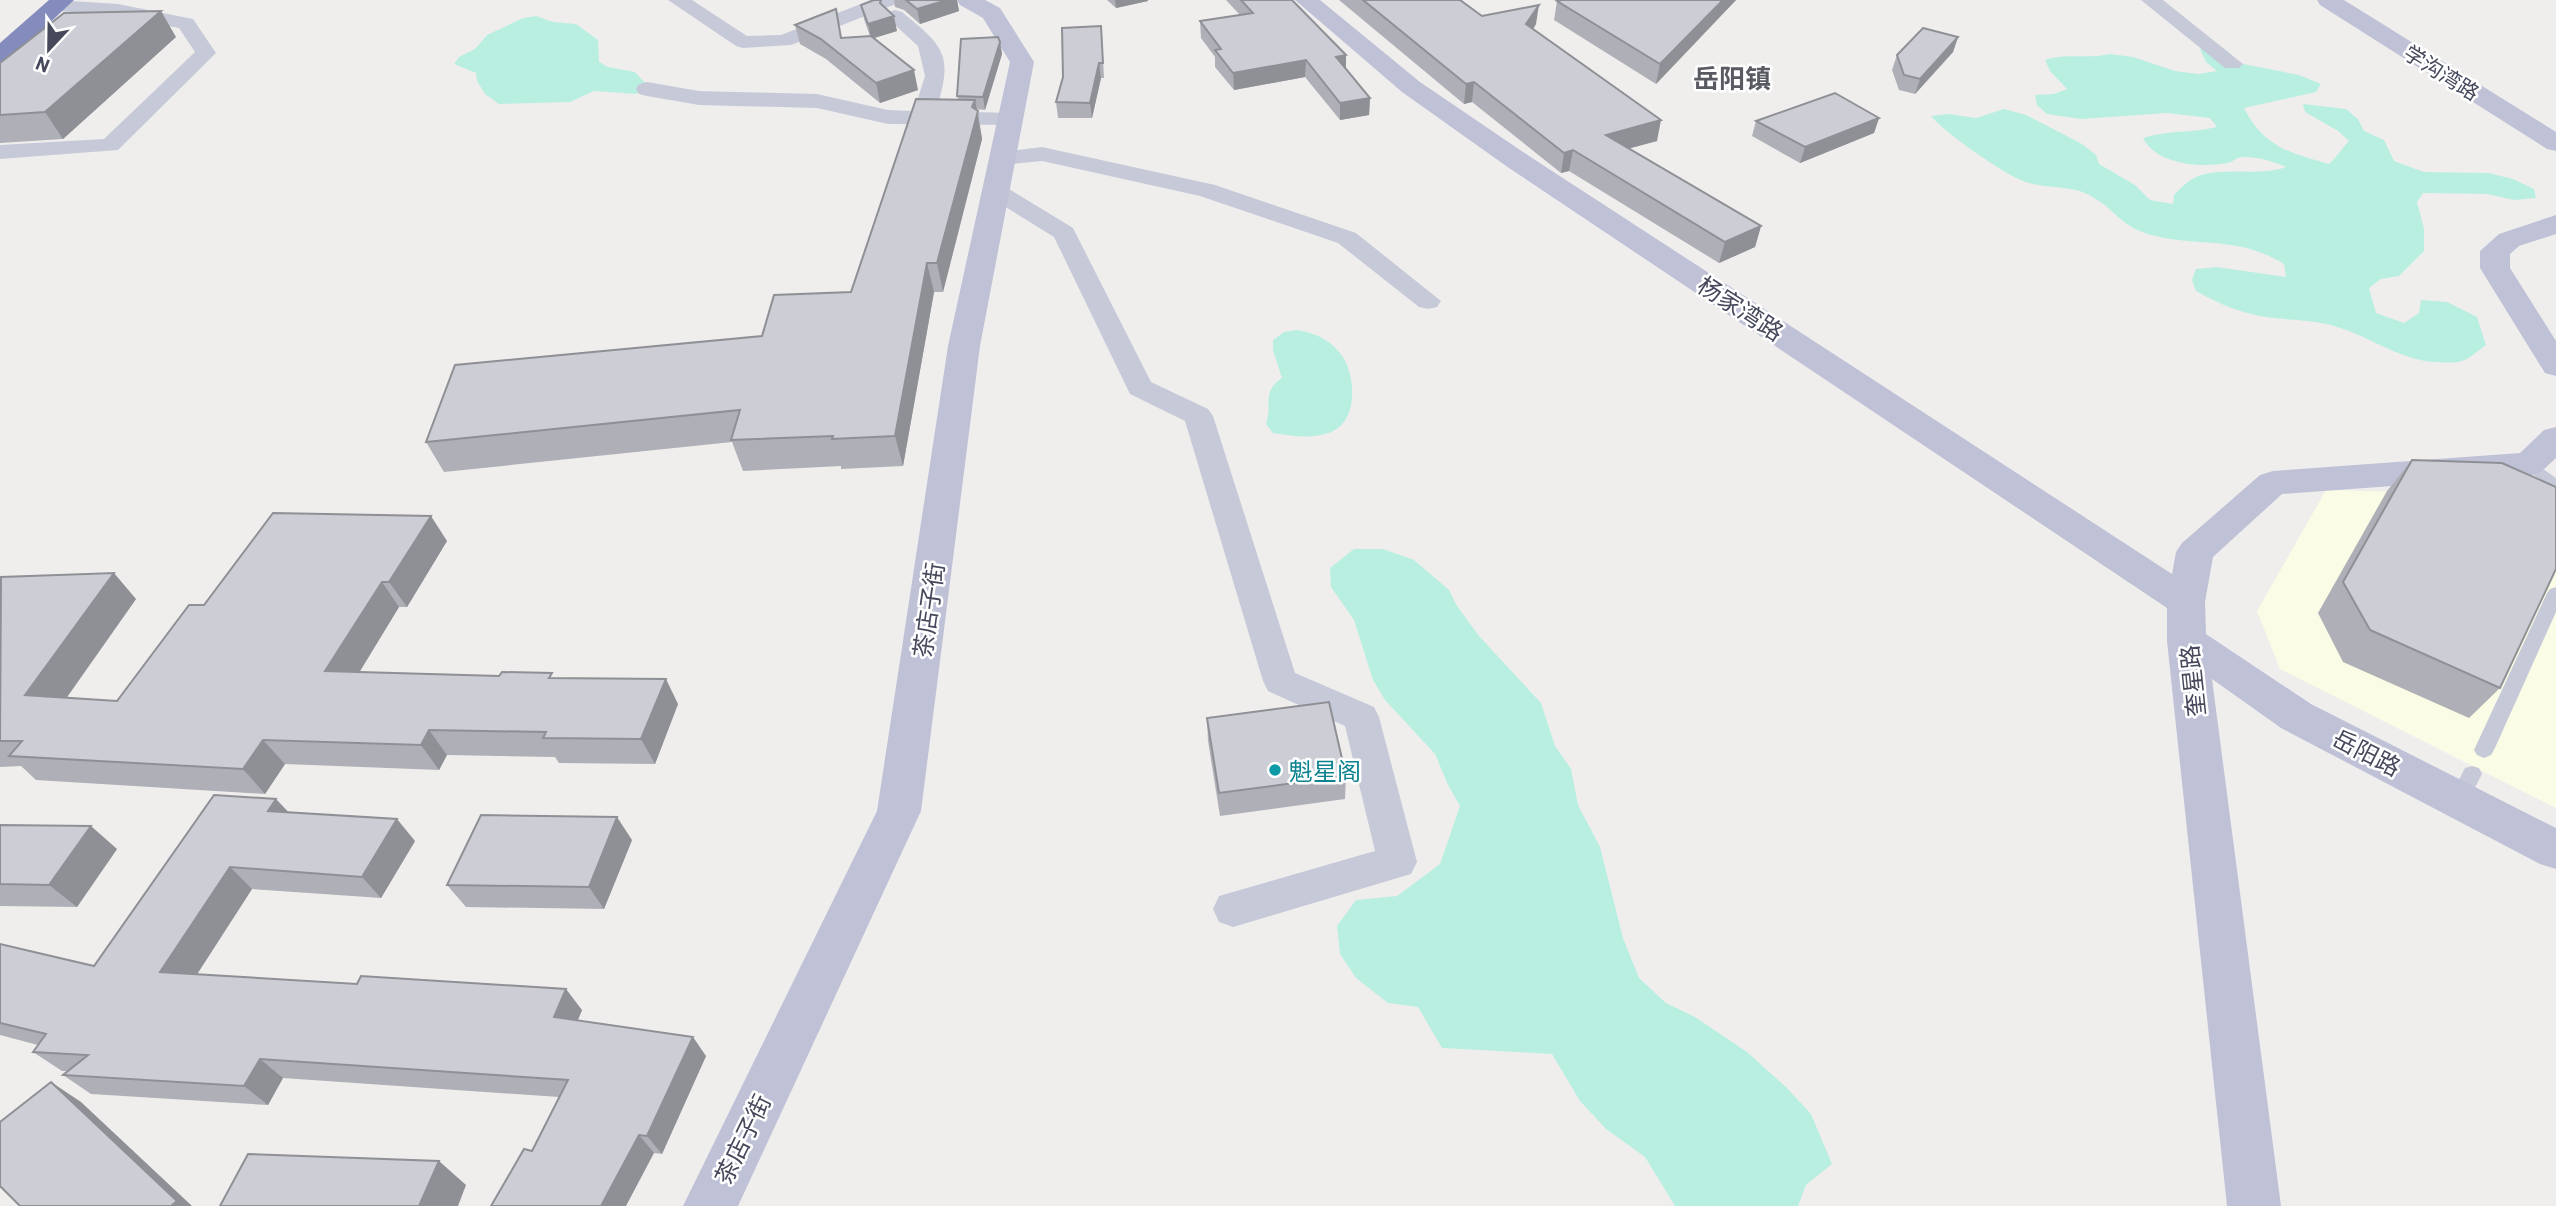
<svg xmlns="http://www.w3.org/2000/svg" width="2556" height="1206" viewBox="0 0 2556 1206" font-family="Barlow,'Noto Sans SC',sans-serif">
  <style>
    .commercial { fill: #fbfce5 }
    .green { fill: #b9efe0 }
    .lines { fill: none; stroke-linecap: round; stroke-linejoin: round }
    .lane { fill: #c6c9d8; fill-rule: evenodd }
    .street { fill: #c6c9d8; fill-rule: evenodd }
    .secondary { fill: #bfc2d7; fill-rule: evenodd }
    .highway { fill: #838cbd; fill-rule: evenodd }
    .wall { fill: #afb0b7 }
    .shaded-wall { fill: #8f9095 }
    .building { fill: #cccdd5; stroke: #8f9095; stroke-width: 2 }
    .culture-dot { fill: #0f9aa8; stroke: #fff; stroke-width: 2.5 }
    .labels { text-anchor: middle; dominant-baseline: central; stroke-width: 5; stroke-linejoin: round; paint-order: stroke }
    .far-street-label { font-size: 21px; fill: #45495b; stroke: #fff }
    .street-label { font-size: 24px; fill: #45495b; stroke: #fff }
    .culture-label { font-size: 24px; fill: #0d838f; stroke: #fff; text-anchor: start }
    .far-district-label { font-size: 26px; font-weight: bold; fill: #595a62; stroke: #fff }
  </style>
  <rect width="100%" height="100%" fill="#f0eeed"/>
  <path class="commercial" d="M2326 490 2556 496V808L2280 669 2257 611Z"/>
  <g class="green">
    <path d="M536 16 553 22 576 24 598 40 599 62 608 67 635 72 650 88 635 94 594 91 570 102 499 104 485 94 477 81 476 73 454 64 459 57 475 49 487 35 523 18Z"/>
    <path d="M2218 45 2230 53 2233 62 2299 75 2321 84 2316 92 2244 108C2264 147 2290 153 2329 164 2337 157 2342 148 2349 141L2338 131 2305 112 2303 104 2346 109 2358 119 2364 131 2384 140 2394 161 2424 172 2489 173 2513 179 2534 189 2536 198 2514 200 2487 194 2423 193 2417 202 2424 229V251L2399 276 2381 279 2369 288 2376 313 2404 323 2419 313 2421 300 2447 302 2477 317 2486 345C2478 351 2467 361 2458 362 2403 367 2378 338 2331 325 2304 318 2277 321 2251 314 2231 309 2214 301 2196 291L2192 280 2196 269 2217 267 2286 277 2284 264C2238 236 2204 247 2155 236 2118 227 2117 209 2089 195 2071 185 2046 189 2026 182 2006 176 1944 132 1931 116L1949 114 1976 118 2004 109 2026 115 2082 144 2096 155 2099 164 2135 185 2150 200 2173 204 2174 195C2180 189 2188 180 2196 177 2224 166 2258 177 2286 167 2272 161 2259 157 2243 157 2237 157 2234 161 2228 163 2202 168 2156 165 2143 138 2167 130 2193 133 2217 127L2210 118 2167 113 2081 119 2047 114 2037 105 2035 95 2054 94 2067 89 2050 71 2045 60C2066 53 2088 59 2110 54L2133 57 2175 71 2198 74 2217 71 2206 62 2200 49Z"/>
    <path d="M1297 330C1314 333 1328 338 1340 353 1356 373 1359 418 1333 431 1315 440 1291 436 1273 433L1266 424C1273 403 1261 392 1282 378L1273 350V340L1284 332Z"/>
    <path d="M1354 549H1383L1414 560 1449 590 1457 606 1479 636 1541 703 1555 746 1571 769 1578 805 1600 847 1623 938 1639 978 1666 1003 1695 1017 1747 1052 1787 1088 1811 1114 1832 1164 1806 1185 1798 1206H1675L1645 1157 1606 1129 1580 1101 1552 1054 1442 1048 1418 1007 1388 1003 1356 978 1340 954 1337 926 1356 900 1397 896 1440 864 1460 806 1448 785 1435 754 1385 700 1373 680 1354 620 1331 587 1330 568Z"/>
  </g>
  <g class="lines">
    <g class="lane">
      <path d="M2529 459 2556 478V491L2523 468 2521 464 2523 460Z"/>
      <path d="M2556 587V612L2494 750 2491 755 2484 758 2477 755 2474 750 2547 593 2550 589Z"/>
      <path d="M2472 766 2479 768 2482 774 2466 805 2459 807 2452 805 2449 799 2465 768Z"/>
    </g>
    <g class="street">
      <path d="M56 0 118 4 193 19 216 53 118 150 0 159V145L104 139 195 52 179 28 118 16 49 10 46 6 49 2Z"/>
      <path d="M668 0H692L747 36 781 35 871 0H899L896 4 791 45 743 48 736 46Z"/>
      <path d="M2141 0H2163L2243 64 2239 68H2225Z"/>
      <path d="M895 10 902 12C946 48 953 55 936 111L1010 113 1018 115 1021 120 1018 125 888 124 817 108 699 105 647 96 639 94 636 89 639 84 647 82 699 91 817 94 888 110 914 111 925 76 918 46 885 16 888 12Z"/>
      <path d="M1042 147 1215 185 1356 233 1441 301 1437 307 1428 309 1419 307 1338 243 1200 196 1042 161 1002 165 994 163 990 158 994 153Z"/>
      <path d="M996 184 1004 186 1073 228 1151 382 1208 409 1213 416 1295 673 1374 707 1379 717 1417 862 1411 874 1233 927 1219 922 1213 909 1219 896 1375 851 1345 726 1268 691 1263 681 1185 421 1130 394 1054 237 988 196 984 191 988 186Z"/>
    </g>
    <g class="secondary">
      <path d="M957 0H985L1000 8 1034 62 980 346 921 811 738 1206H683L877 811 948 346 1010 62 983 18 960 5Z"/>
      <path d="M1295 0H1320L1420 82 1529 156 2172 574 2176 552 2182 543 2260 475 2273 471 2520 453 2544 430 2556 427V458L2541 472 2529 476 2282 494 2213 557 2205 602 2206 634 2311 704 2556 828V869L2540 864 2281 728 2212 679 2281 1206H2227L2167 641V608L1509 168 1402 92Z"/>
      <path d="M2317 0H2344L2556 132V151L2547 149 2320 5Z"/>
      <path d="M2556 215V234L2519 246 2510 254V268L2556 341V376L2545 373 2480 268V251L2499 234Z"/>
    </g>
    <path class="highway" d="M49 0H74L9 61 0 63V43Z"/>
  </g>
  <g class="wall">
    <path d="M894 0H957L959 11 920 24 904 10 895 7Z"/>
    <path d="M1107 0H1148V1L1116 8Z"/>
    <path d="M1226 0H1292L1346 55V69L1370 98 1369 115 1340 120 1305 77 1234 90 1215 67V57L1201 38 1200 21 1240 15Z"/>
    <path d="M1339 0H1460L1482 16 1536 24 1533 29 1657 141 1628 148 1761 226 1755 247 1719 263 1569 171 1561 173 1472 102 1464 104Z"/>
    <path d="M1561 0H1736L1656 84 1554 20 1557 1Z"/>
    <path d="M861 5 884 7 897 31 874 38 918 90 880 103 826 59 800 44 795 25 842 38 870 36 864 19Z"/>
    <path d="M176 37 63 139 0 143V63Z"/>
    <path d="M1958 37 1953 52 1915 94 1899 90 1892 70 1897 55Z"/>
    <path d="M1102 41 1104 78H1101L1092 118H1058L1056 102Z"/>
    <path d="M1000 42 1002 54 985 110 976 109 978 111 982 139 943 292H934L903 466 841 469V466L743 471 732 442 444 472 426 442 762 336 851 292 958 99 957 96Z"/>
    <path d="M1879 118 1874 133 1800 163 1752 136 1756 121Z"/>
    <path d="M2412 460 2500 688 2469 718 2343 662 2318 613 2387 491Z"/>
    <path d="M447 541 407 607H399L359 672 555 678 678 704 655 764 559 763 555 757 447 755 439 770 285 764 265 794 36 780 21 766 0 767V578L136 599 66 698 117 701 204 605Z"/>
    <path d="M1207 718 1346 776 1345 799 1220 816 1208 741Z"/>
    <path d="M289 812 415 841 381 898 252 889 197 974 582 1010 578 1020 706 1056 662 1154 654 1153 532 1151 559 1097 283 1078 268 1105 91 1094 63 1075 67 1071H62L33 1052 38 1045 0 1035V944L94 966Z"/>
    <path d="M0 825 117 849 77 907 0 906Z"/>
    <path d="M632 840 604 909 466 907 447 885Z"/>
  </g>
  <g class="shaded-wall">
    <path d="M947 0H957L959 11 920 24 917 9Z"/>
    <path d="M1115 0H1148V1L1116 8Z"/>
    <path d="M1723 0H1736L1656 84 1660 64Z"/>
    <path d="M1539 5 1536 24 1524 44 1526 24Z"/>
    <path d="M161 11 176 37 63 139 45 112Z"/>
    <path d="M894 16 897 31 871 39 868 24Z"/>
    <path d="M1958 37 1953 52 1915 94 1920 79Z"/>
    <path d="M1000 42 1002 54 985 110 983 97Z"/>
    <path d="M1346 55V72L1336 57Z"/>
    <path d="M1306 60 1305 77 1234 90 1233 73Z"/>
    <path d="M1099 63 1101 78 1092 118 1090 103Z"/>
    <path d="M914 70 918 90 880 103 876 83Z"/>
    <path d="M1474 82 1472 102 1464 104 1466 84Z"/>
    <path d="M1370 98 1369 115 1340 120V103Z"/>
    <path d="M975 100 982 139 943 292 937 263Z"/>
    <path d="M1879 118 1874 133 1800 163 1805 147Z"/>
    <path d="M1661 120 1657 141 1602 156 1606 135Z"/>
    <path d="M1573 150 1569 171 1561 173 1564 153Z"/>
    <path d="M1761 226 1755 247 1719 263 1725 242Z"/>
    <path d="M927 263 934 292 903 466 895 436Z"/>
    <path d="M431 516 447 541 407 607 389 582Z"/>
    <path d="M114 573 136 599 51 720 25 695Z"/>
    <path d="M382 582 399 607 345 696 325 671Z"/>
    <path d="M666 679 678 704 655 764 641 739Z"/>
    <path d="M429 730 447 755 439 770 421 745Z"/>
    <path d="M263 740 285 764 265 794 243 769Z"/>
    <path d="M276 799 296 820 268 811Z"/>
    <path d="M617 817 632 840 604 909 589 887Z"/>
    <path d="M397 819 415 841 381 898 362 877Z"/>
    <path d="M91 826 117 849 77 907 49 885Z"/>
    <path d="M230 867 252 889 185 993 160 972Z"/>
    <path d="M566 989 582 1010 571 1036 554 1017Z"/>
    <path d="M693 1037 706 1056 662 1154 647 1136Z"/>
    <path d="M260 1059 283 1078 268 1105 244 1086Z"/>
    <path d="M51 1082 81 1102 192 1206H171Z"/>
    <path d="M639 1135 654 1153 626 1206H601Z"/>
    <path d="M439 1161 466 1185 458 1206H419Z"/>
  </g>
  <g class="building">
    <path d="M874 0H881L880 3 894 16 868 24 861 5Z"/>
    <path d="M906 0H947L917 9Z"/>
    <path d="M1241 0H1292L1346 55 1336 57 1370 98 1340 103 1306 60 1233 73 1215 50 1221 49 1200 21 1253 13Z"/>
    <path d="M1363 0H1460L1482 16 1539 5 1526 24 1661 120 1606 135 1761 226 1725 242 1573 150 1564 153 1474 82 1466 84Z"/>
    <path d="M1562 0H1723L1660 64 1557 1Z"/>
    <path d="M836 9 841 38 871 36 914 70 876 83 821 39 795 25Z"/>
    <path d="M161 11 45 112 0 115V63L64 13Z"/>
    <path d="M1101 26 1103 63H1099L1090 103 1056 102 1063 77 1062 28Z"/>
    <path d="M1923 28 1958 37 1920 79 1904 75 1897 55Z"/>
    <path d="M998 37 1000 42 983 97 957 96 961 39Z"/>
    <path d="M1835 93 1879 118 1805 147 1756 121Z"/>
    <path d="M916 99 975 100 972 107 978 111 937 263H927L895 436 832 439 833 436 731 440 740 410 426 442 455 365 762 336 774 295 851 292Z"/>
    <path d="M2412 460 2502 463 2556 487V569L2500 688 2370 630 2343 582Z"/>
    <path d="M273 513 431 516 389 582H382L325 671 499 676 502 672 552 673 549 678 666 679 641 739 543 738 546 732 429 730 421 745 263 740 243 769 9 756 22 741H0L1 577 114 573 25 695 117 701 189 605H204Z"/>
    <path d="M1329 702 1346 776 1219 793 1207 718Z"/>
    <path d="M214 795 276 799 268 811 397 819 362 877 230 867 160 972 357 984 361 976 566 989 554 1017 693 1037 647 1136 639 1135 601 1206H491L524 1149 532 1151 568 1080 260 1059 244 1086 63 1075 88 1055 33 1052 46 1034 0 1023V944L94 966Z"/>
    <path d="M481 815 617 817 589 887 447 885Z"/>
    <path d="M0 825 91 826 49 885 0 884Z"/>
    <path d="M51 1082 177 1201 171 1206H20L0 1186V1122Z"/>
    <path d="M248 1154 439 1161 419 1206H220Z"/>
  </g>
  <circle class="culture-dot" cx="1275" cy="770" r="7"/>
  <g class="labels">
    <g class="far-street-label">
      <text transform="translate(2442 72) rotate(32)">学沟湾路</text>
    </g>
    <g class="street-label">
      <text transform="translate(1741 308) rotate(33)">杨家湾路</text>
      <text transform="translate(928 610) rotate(-82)">茶店子街</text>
      <text transform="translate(2192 681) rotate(-96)">奎星路</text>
      <text transform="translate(2367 752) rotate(27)">岳阳路</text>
      <text transform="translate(742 1139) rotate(-64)">茶店子街</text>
    </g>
    <g class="culture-label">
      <text x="1289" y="770">魁星阁</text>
    </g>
    <g class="far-district-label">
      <text x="1732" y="77">岳阳镇</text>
    </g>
  </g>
  <g transform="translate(49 49) rotate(202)" stroke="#ffffff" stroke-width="5" paint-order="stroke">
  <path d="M0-5L12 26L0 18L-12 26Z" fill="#45495b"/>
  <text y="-10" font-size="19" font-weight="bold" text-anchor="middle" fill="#45495b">N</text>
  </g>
</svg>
